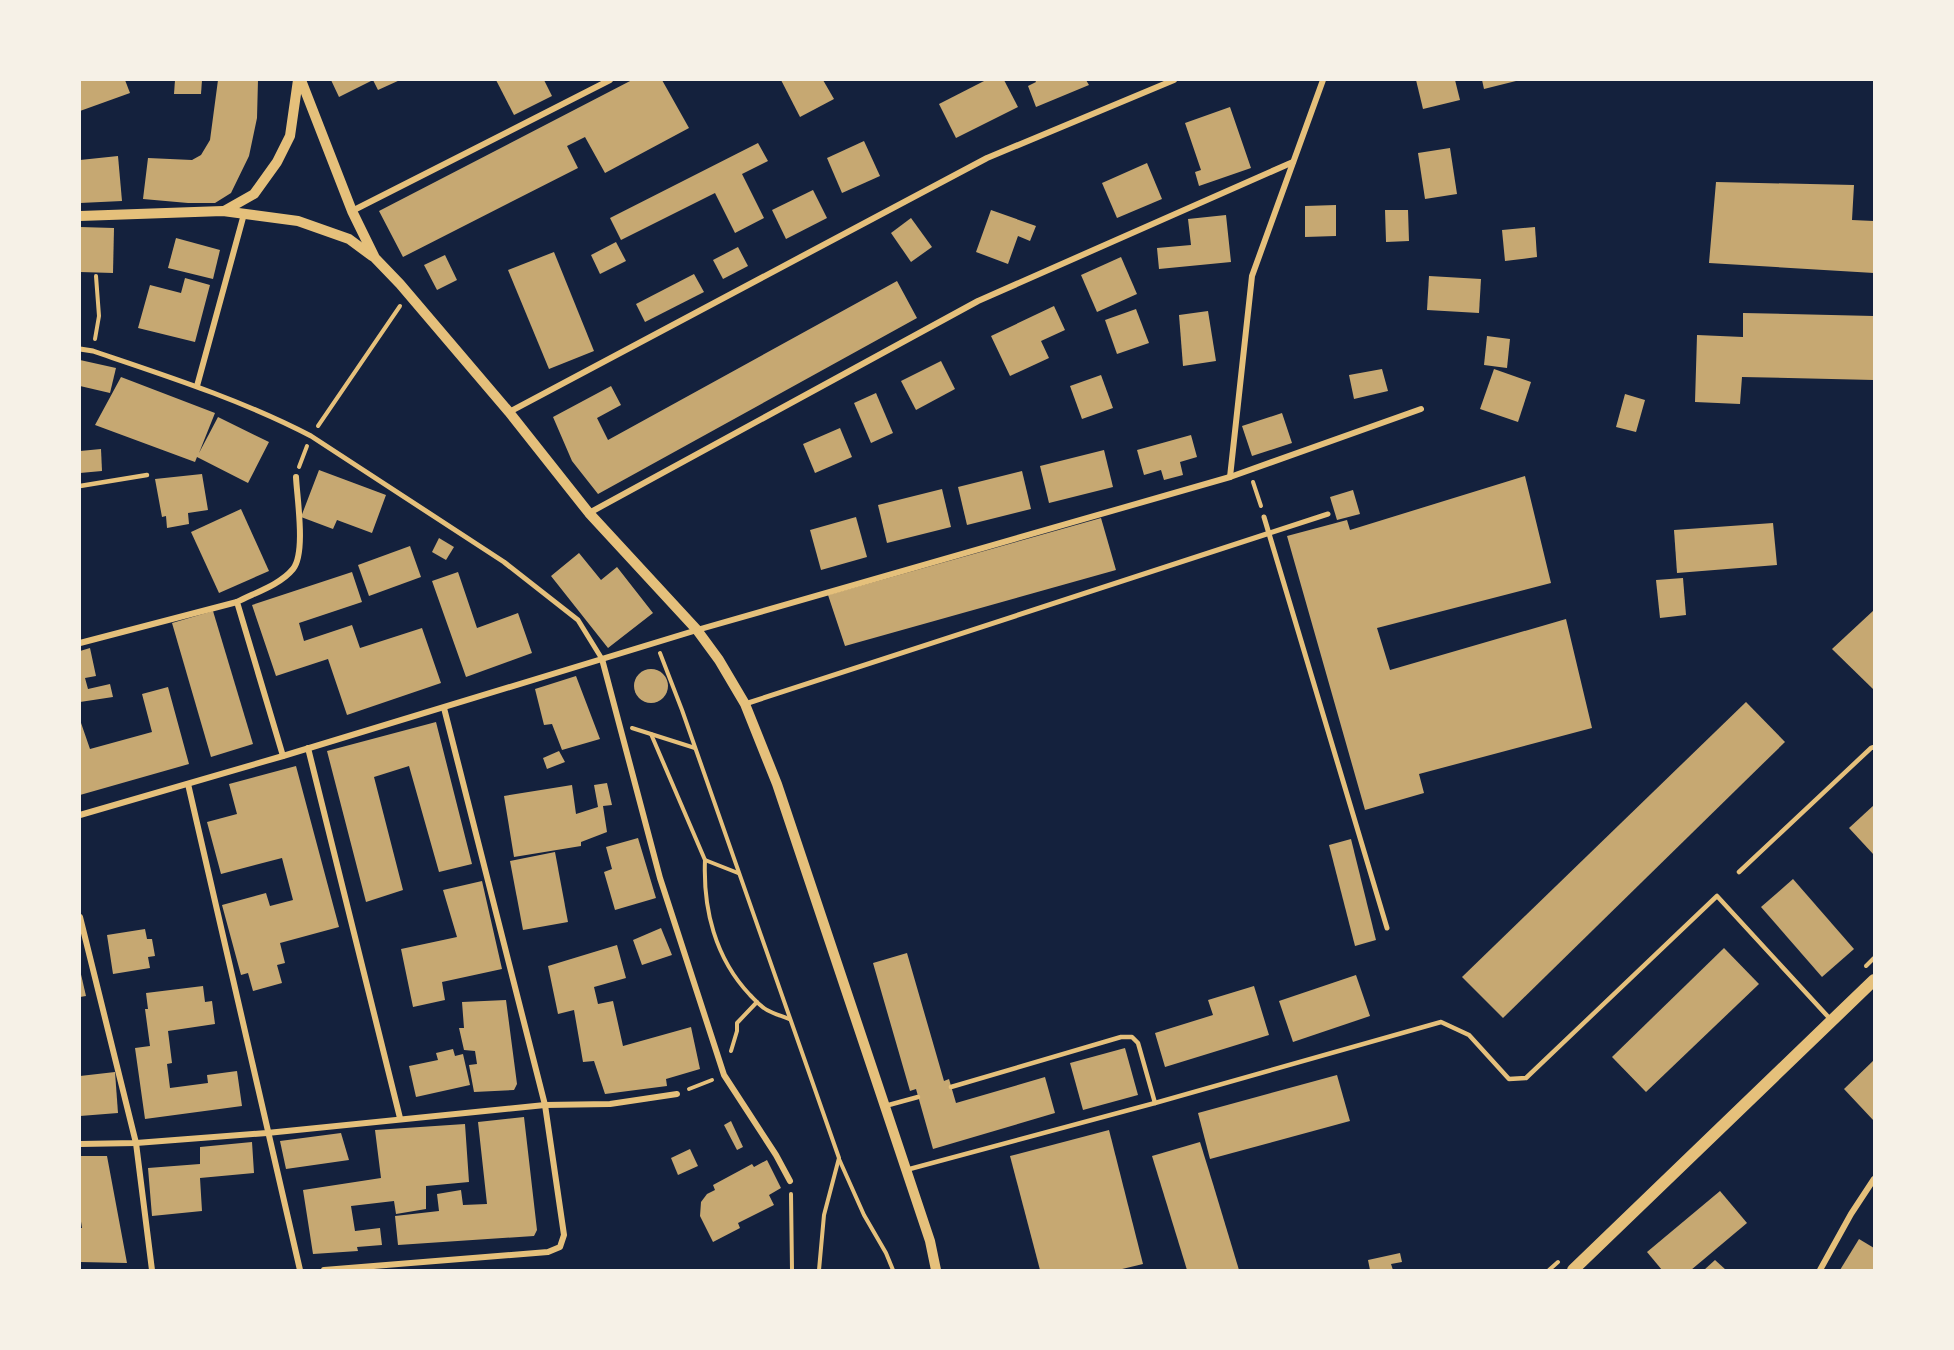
<svg xmlns="http://www.w3.org/2000/svg" width="1954" height="1350" viewBox="0 0 1954 1350" font-family="Bitter,serif">
  <style>
    .building { fill: #c6a872 }
    .lines { fill: none; stroke-linecap: round; stroke-linejoin: round }
    .path { stroke: #e5c07b; stroke-width: 4 }
    .service { stroke: #e5c07b; stroke-width: 4.5 }
    .pedestrian { stroke: #e5c07b; stroke-width: 5 }
    .minor { stroke: #e5c07b; stroke-width: 6 }
    .tertiary { stroke: #e5c07b; stroke-width: 10 }
    .secondary { stroke: #e5c07b; stroke-width: 12 }
  </style>
  <rect width="100%" height="100%" fill="#14213d"/>
  <g class="building">
    <path d="M80 80H125L130 93 80 111Z"/>
    <path d="M175 80H202L201 94H174Z"/>
    <path d="M218 80H258L257 118 249 156 231 193 215 203H188L143 199 148 158 192 160 201 155 210 140Z"/>
    <path d="M331 80H400L378 90 373 80 339 97Z"/>
    <path d="M496 80H544L552 96 514 115Z"/>
    <path d="M632 80H662L689 128 605 173 585 137 567 146 578 168 403 257 379 211Z"/>
    <path d="M781 80H823L834 99 800 117Z"/>
    <path d="M986 80H1004L1018 107 956 138 939 104Z"/>
    <path d="M1035 80H1086L1089 85 1036 107 1028 86 1036 82Z"/>
    <path d="M1416 80H1455L1460 100 1423 109Z"/>
    <path d="M1482 80H1520L1484 89Z"/>
    <path d="M1230 107 1251 168 1199 186 1195 172 1201 170 1185 123Z"/>
    <path d="M864 141 880 176 842 193 827 158Z"/>
    <path d="M758 143 768 161 742 174 764 218 735 233 715 193 621 240 610 218Z"/>
    <path d="M1450 148 1457 194 1425 199 1418 153Z"/>
    <path d="M118 156 122 201 80 203V160Z"/>
    <path d="M1147 163 1162 199 1117 218 1102 183Z"/>
    <path d="M1716 182 1854 185 1852 220 1874 221V273L1709 263Z"/>
    <path d="M813 190 827 218 786 239 772 210Z"/>
    <path d="M1336 205V236L1305 237V206Z"/>
    <path d="M991 210 1036 226 1030 241 1018 236 1008 264 976 252Z"/>
    <path d="M1385 210H1408L1409 241 1386 242Z"/>
    <path d="M1226 215 1231 262 1159 269 1157 248 1191 245 1188 219Z"/>
    <path d="M911 218 932 247 911 262 891 233Z"/>
    <path d="M80 227 114 228 113 273 80 272Z"/>
    <path d="M1535 227 1537 257 1505 261 1502 230Z"/>
    <path d="M176 238 220 250 213 279 168 268Z"/>
    <path d="M616 242 626 261 600 274 591 255Z"/>
    <path d="M738 247 748 266 723 279 713 260Z"/>
    <path d="M554 252 594 351 549 369 508 270Z"/>
    <path d="M445 255 457 280 437 290 424 265Z"/>
    <path d="M1121 257 1137 294 1097 312 1081 275Z"/>
    <path d="M694 274 704 292 645 322 636 304Z"/>
    <path d="M1429 276 1481 279 1479 313 1427 310Z"/>
    <path d="M185 278 210 285 195 342 138 328 150 285 181 293Z"/>
    <path d="M897 281 917 318 598 494 572 461 553 417 611 386 621 405 597 418 608 440Z"/>
    <path d="M1054 306 1065 330 1041 341 1049 358 1010 376 991 336Z"/>
    <path d="M1136 309 1149 343 1117 354 1105 320Z"/>
    <path d="M1208 311 1216 361 1183 366 1179 315Z"/>
    <path d="M1743 313 1874 316V380L1742 377 1740 404 1695 402 1697 335 1743 337Z"/>
    <path d="M1487 336 1510 339 1507 368 1484 365Z"/>
    <path d="M80 360 116 368 110 393 80 386Z"/>
    <path d="M941 361 955 389 916 410 901 381Z"/>
    <path d="M1382 369 1388 391 1354 399 1349 375Z"/>
    <path d="M1494 369 1531 382 1518 422 1480 409Z"/>
    <path d="M1101 375 1113 408 1082 419 1070 386Z"/>
    <path d="M121 377 215 413 199 453 218 417 269 442 248 483 197 457 195 462 95 425Z"/>
    <path d="M876 393 893 433 871 443 854 403Z"/>
    <path d="M1625 394 1645 400 1636 432 1616 427Z"/>
    <path d="M1282 413 1292 443 1252 456 1242 426Z"/>
    <path d="M840 428 852 457 815 473 803 444Z"/>
    <path d="M1191 435 1197 457 1180 462 1183 475 1164 480 1161 470 1144 475 1137 450Z"/>
    <path d="M101 449 102 471 80 473V451Z"/>
    <path d="M1104 450 1113 487 1049 503 1040 466Z"/>
    <path d="M319 470 386 495 372 533 337 520 333 529 301 517Z"/>
    <path d="M1022 471 1031 509 967 525 958 487Z"/>
    <path d="M202 474 208 510 188 513 189 524 167 528 166 516 162 517 155 479Z"/>
    <path d="M1525 476 1551 583 1377 628 1390 670 1566 619 1592 728 1419 774 1424 793 1365 810 1287 536 1347 520 1350 530Z"/>
    <path d="M942 489 951 527 887 543 878 505Z"/>
    <path d="M1353 490 1360 514 1337 520 1330 497Z"/>
    <path d="M241 509 269 571 219 593 191 532Z"/>
    <path d="M856 517 867 557 821 570 810 530Z"/>
    <path d="M1101 518 1116 570 845 646 828 595Z"/>
    <path d="M1773 523 1777 565 1677 573 1674 530Z"/>
    <path d="M439 538 454 547 446 560 432 552Z"/>
    <path d="M410 546 421 577 369 596 358 565Z"/>
    <path d="M579 553 601 580 617 567 653 613 608 648 551 576Z"/>
    <path d="M352 572 362 602 299 623 304 641 352 625 360 648 422 628 441 683 347 715 328 659 276 676 252 605Z"/>
    <path d="M458 572 477 628 518 613 532 653 466 677 432 581Z"/>
    <path d="M1683 578 1686 615 1660 618 1656 580Z"/>
    <path d="M1874 610V690L1832 649Z"/>
    <path d="M213 611 253 744 211 757 172 623Z"/>
    <path d="M90 648 96 676 85 678 88 689 110 684 113 697 80 702V651Z"/>
    <circle cx="651" cy="686" r="17"/>
    <path d="M576 676 600 739 562 750 552 724 544 725 535 689Z"/>
    <path d="M168 687 189 764 80 795V720L90 749 152 732 142 694Z"/>
    <path d="M1746 702 1785 742 1503 1018 1462 977Z"/>
    <path d="M436 722 472 864 439 872 409 766 374 777 403 890 366 902 327 751Z"/>
    <path d="M559 751 565 762 547 769 543 758Z"/>
    <path d="M296 766 339 927 280 943 285 963 277 965 282 983 253 991 248 973 241 975 222 905 266 893 270 906 293 900 282 858 221 874 207 822 237 814 229 784Z"/>
    <path d="M607 783 612 805 603 806 607 832 581 842V846L514 857 504 796 572 785 576 814 598 807 594 785Z"/>
    <path d="M1874 805V855L1849 828Z"/>
    <path d="M638 838 656 898 615 910 604 872 612 869 606 847Z"/>
    <path d="M1351 839 1376 940 1355 946 1329 845Z"/>
    <path d="M555 852 568 922 523 930 510 861Z"/>
    <path d="M1793 879 1854 949 1822 977 1761 907Z"/>
    <path d="M482 881 502 969 442 982 445 1000 413 1007 401 949 457 937 443 890Z"/>
    <path d="M661 928 672 955 642 965 633 940Z"/>
    <path d="M145 929 147 939H152L155 956 148 957 150 968 113 974 107 935Z"/>
    <path d="M617 945 626 978 594 987 598 1004 613 1001 623 1046 691 1027 700 1069 666 1079 667 1086 605 1094 594 1061 583 1062 574 1010 558 1014 548 966Z"/>
    <path d="M1724 948 1759 984 1646 1092 1612 1057Z"/>
    <path d="M907 953 944 1081 949 1079 956 1103 1045 1077 1055 1113 933 1149 916 1089 910 1091 873 963Z"/>
    <path d="M80 970 86 996 80 997Z"/>
    <path d="M1356 975 1370 1016 1293 1042 1279 1001Z"/>
    <path d="M203 986 205 1002 212 1001 215 1024 168 1031 172 1063 167 1064 170 1088 208 1083 207 1075 237 1071 242 1106 145 1119 135 1048 150 1046 145 1009H148L146 993Z"/>
    <path d="M1254 986 1269 1035 1165 1067 1155 1033 1213 1015 1208 1000Z"/>
    <path d="M506 1000 517 1084 514 1090 474 1092 469 1065 477 1064 475 1051 464 1050 459 1028H464L462 1002Z"/>
    <path d="M1125 1048 1138 1095 1083 1110 1070 1063Z"/>
    <path d="M453 1049 455 1056 463 1054 470 1085 416 1097 409 1066 438 1060 436 1053Z"/>
    <path d="M1874 1060V1121L1844 1089Z"/>
    <path d="M115 1072 118 1113 80 1116V1076Z"/>
    <path d="M1337 1075 1350 1121 1210 1159 1198 1113Z"/>
    <path d="M524 1117 537 1230 534 1236 398 1245 395 1216 439 1211 437 1194 461 1190 463 1205 487 1204 478 1122Z"/>
    <path d="M731 1121 743 1147 737 1150 724 1125Z"/>
    <path d="M465 1124 469 1182 426 1186V1209L396 1214 394 1201 351 1206 355 1231 380 1228 382 1245 357 1247 358 1251 313 1254 303 1190 381 1178 375 1130Z"/>
    <path d="M1109 1130 1143 1264 1118 1270H1040L1010 1156Z"/>
    <path d="M341 1133 349 1160 286 1169 280 1141Z"/>
    <path d="M252 1142 254 1173 200 1178 202 1211 152 1216 148 1168 200 1164V1147Z"/>
    <path d="M1200 1142 1213 1184 1239 1270H1187L1152 1156Z"/>
    <path d="M690 1149 698 1166 678 1175 671 1158Z"/>
    <path d="M80 1156H107L127 1263 80 1262V1228H82L80 1215Z"/>
    <path d="M767 1160 781 1188 769 1195 774 1205 738 1223 740 1228 713 1242 700 1216 701 1202 707 1194 715 1190 713 1185 752 1164 754 1167Z"/>
    <path d="M1720 1191 1747 1223 1691 1270H1662L1647 1252Z"/>
    <path d="M1859 1239 1874 1248V1270H1840Z"/>
    <path d="M1400 1253 1402 1262 1391 1264 1393 1270H1370L1368 1260Z"/>
    <path d="M1715 1260 1726 1270H1704Z"/>
  </g>
  <g class="lines">
    <g class="path">
      <path d="M95 339 99 316 96 276"/>
      <path d="M318 426 400 306"/>
      <path d="M299 467 307 446"/>
      <path d="M1253 482 1261 506"/>
      <path d="M660 653 682 710 839 1158 824 1215 819 1270"/>
      <path d="M632 728 695 748"/>
      <path d="M651 734 705 860 738 873"/>
      <path d="M705 860C703 909 715 958 750 995 755 1000 761 1007 767 1010 774 1014 782 1016 789 1019"/>
      <path d="M1866 966 1874 958"/>
      <path d="M731 1051 737 1031V1023L757 1002"/>
      <path d="M689 1089 712 1080"/>
      <path d="M839 1159 864 1215 886 1253 893 1270"/>
      <path d="M791 1194 792 1270"/>
      <path d="M1549 1270 1558 1262"/>
    </g>
    <g class="service">
      <path d="M80 486 147 475"/>
      <path d="M1739 872 1871 748 1874 747"/>
      <path d="M951 1087 1121 1037H1132L1138 1043 1155 1103"/>
      <path d="M885 1106 918 1097"/>
      <path d="M906 1170 1155 1103 1441 1022 1469 1035 1509 1079 1526 1078 1717 896 1832 1021"/>
    </g>
    <g class="pedestrian">
      <path d="M80 349 93 351C167 376 242 400 311 436L504 562 578 620 602 659"/>
      <path d="M1264 517 1387 928"/>
      <path d="M745 704 1328 514"/>
    </g>
    <g class="minor">
      <path d="M352 211 610 80"/>
      <path d="M197 386 244 214"/>
      <path d="M509 412 987 158 1174 80"/>
      <path d="M1230 477 1252 276 1323 80"/>
      <path d="M589 513 978 301 1293 162"/>
      <path d="M80 643 237 602"/>
      <path d="M602 659 660 878 724 1075 776 1155 790 1181"/>
      <path d="M308 748 400 1118"/>
      <path d="M283 756 237 602C254 593 280 585 293 569 306 553 297 498 296 477"/>
      <path d="M188 784 300 1270"/>
      <path d="M80 815 283 756 697 630 1230 477 1421 409"/>
      <path d="M80 917 136 1143 152 1270"/>
      <path d="M80 1144 136 1143 267 1133 545 1105 610 1104 677 1094"/>
      <path d="M324 1270 548 1252 560 1247 564 1235 545 1105 444 708"/>
      <path d="M1820 1270 1851 1214 1874 1179"/>
    </g>
    <g class="tertiary">
      <path d="M301 80 352 211 375 258 400 284 509 412 589 513 697 630 719 660 745 704 777 784 930 1241 936 1270"/>
      <path d="M224 211 254 194 277 162 290 136 298 80"/>
      <path d="M80 216 223 211 298 221 349 239 372 256"/>
    </g>
    <path class="secondary" d="M1573 1270 1874 980"/>
  </g>
  <rect width="1954" height="1350" fill="none" stroke="#f6f1e7" stroke-width="162"/>
</svg>
